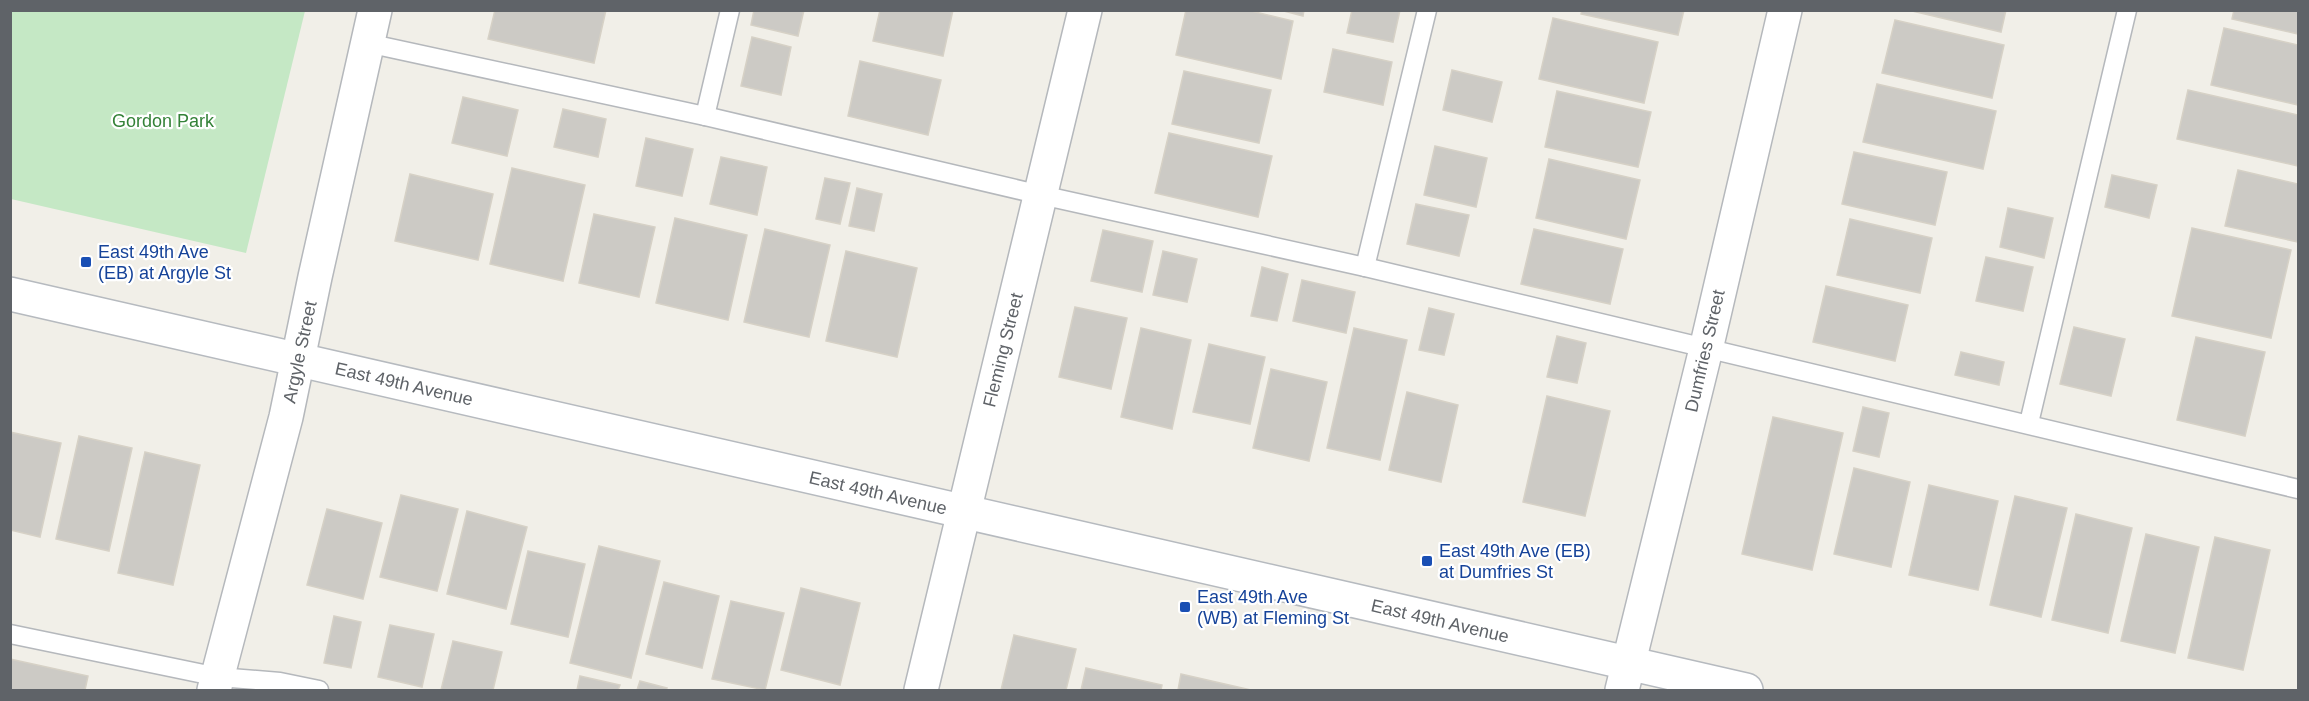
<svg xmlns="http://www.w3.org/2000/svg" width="2309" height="701" viewBox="0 0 2309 701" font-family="Arial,sans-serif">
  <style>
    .green { fill: #c5e8c5 }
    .building { fill: #cccac5; stroke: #d6d1c6; stroke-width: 1.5 }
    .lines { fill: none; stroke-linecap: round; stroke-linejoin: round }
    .lane-casing { stroke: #b5b8bc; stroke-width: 21 }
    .street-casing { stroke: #b5b8bc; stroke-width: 36 }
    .secondary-casing { stroke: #b6babf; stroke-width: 36 }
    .lane { stroke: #fff; stroke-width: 18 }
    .street { stroke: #fff; stroke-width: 33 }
    .secondary { stroke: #fff; stroke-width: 33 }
    .transit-dot { fill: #1a4fb4; stroke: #fff; stroke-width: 2 }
    .labels { text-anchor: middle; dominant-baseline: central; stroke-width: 4.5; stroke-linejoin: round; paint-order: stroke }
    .park-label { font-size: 18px; fill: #348238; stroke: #fff }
    .transit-label { font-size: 18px; fill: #164399; stroke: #fff; text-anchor: start }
    .street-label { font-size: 18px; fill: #5f6368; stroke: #fff }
  </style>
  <rect width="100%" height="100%" fill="#f1efe8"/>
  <path class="green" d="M11 10 305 11 246 253 11 199Z"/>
  <g class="building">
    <path d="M495 10H606L594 63 488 39Z"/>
    <path d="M754 10H804L798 36 751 25Z"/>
    <path d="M880 10H953L943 56 873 41Z"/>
    <path d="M1186 10H1247L1293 21 1281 79 1176 55Z"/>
    <path d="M1280 10H1304L1303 16Z"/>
    <path d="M1352 10H1400L1393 42 1347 33Z"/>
    <path d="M1582 10H1684L1678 35 1581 14Z"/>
    <path d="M1908 10H2006L2001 32Z"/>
    <path d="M2234 10H2298V34L2232 19Z"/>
    <path d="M1553 18 1658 42 1644 103 1539 79Z"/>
    <path d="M1895 20 2004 45 1992 98 1882 73Z"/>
    <path d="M2224 28 2298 45V105L2211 85Z"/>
    <path d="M752 37 791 47 781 95 741 86Z"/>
    <path d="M1333 49 1392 62 1383 105 1324 92Z"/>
    <path d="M860 61 941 80 928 135 848 116Z"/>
    <path d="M1452 70 1502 82 1492 122 1443 110Z"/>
    <path d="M1184 71 1271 90 1259 143 1172 124Z"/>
    <path d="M1877 84 1996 111 1983 169 1863 142Z"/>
    <path d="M2188 90 2298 115V166L2177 139Z"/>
    <path d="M1557 91 1651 112 1638 167 1545 147Z"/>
    <path d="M463 97 518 110 507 156 452 143Z"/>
    <path d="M563 109 606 119 598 157 554 147Z"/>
    <path d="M1169 133 1272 156 1258 217 1155 193Z"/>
    <path d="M646 138 693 149 682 196 636 186Z"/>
    <path d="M1435 146 1487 158 1476 207 1424 195Z"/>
    <path d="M1854 152 1947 172 1935 225 1842 204Z"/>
    <path d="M721 157 767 167 757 215 710 204Z"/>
    <path d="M1549 159 1640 180 1626 239 1536 218Z"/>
    <path d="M512 168 585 185 563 281 490 264Z"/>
    <path d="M2238 170 2298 184V242L2225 226Z"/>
    <path d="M410 174 493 194 478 260 395 241Z"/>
    <path d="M2112 175 2157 185 2149 218 2105 207Z"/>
    <path d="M825 178 850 183 840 224 816 219Z"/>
    <path d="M857 188 882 194 874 231 849 226Z"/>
    <path d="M1416 204 1469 215 1459 256 1407 244Z"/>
    <path d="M2008 208 2053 218 2044 258 2000 247Z"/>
    <path d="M594 214 655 227 639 297 579 283Z"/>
    <path d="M675 218 747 235 728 320 656 303Z"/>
    <path d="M1850 219 1932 238 1920 293 1837 275Z"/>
    <path d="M2192 228 2291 250 2271 338 2172 316Z"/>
    <path d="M765 229 830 245 809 337 744 322Z"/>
    <path d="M1534 229 1623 249 1610 304 1521 284Z"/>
    <path d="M1103 230 1153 241 1142 292 1091 281Z"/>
    <path d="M846 251 917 268 897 357 826 341Z"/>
    <path d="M1163 251 1197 259 1187 302 1153 295Z"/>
    <path d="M1986 257 2033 267 2023 311 1976 301Z"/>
    <path d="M1262 267 1288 274 1277 321 1251 316Z"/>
    <path d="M1302 280 1355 292 1346 333 1293 321Z"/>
    <path d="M1826 286 1908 305 1895 361 1813 342Z"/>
    <path d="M1075 307 1127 318 1111 389 1059 377Z"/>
    <path d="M1429 308 1454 314 1444 355 1419 350Z"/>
    <path d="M2074 327 2125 339 2111 396 2060 384Z"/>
    <path d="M1141 328 1191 340 1172 429 1121 417Z"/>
    <path d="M1354 328 1407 340 1380 460 1327 448Z"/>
    <path d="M1557 336 1586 343 1577 383 1547 377Z"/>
    <path d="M2196 337 2265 352 2245 436 2177 420Z"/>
    <path d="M1209 344 1265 357 1250 424 1193 412Z"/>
    <path d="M1961 352 2004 362 1999 385 1955 375Z"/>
    <path d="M1271 369 1327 382 1309 461 1253 448Z"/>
    <path d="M1407 392 1458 405 1441 482 1389 470Z"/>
    <path d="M1547 396 1610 411 1585 516 1523 502Z"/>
    <path d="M1863 407 1889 413 1879 457 1853 451Z"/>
    <path d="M1773 417 1843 433 1812 570 1742 554Z"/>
    <path d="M10 432 61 443 40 537 10 530Z"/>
    <path d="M79 436 132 448 109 551 56 539Z"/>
    <path d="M145 452 200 465 173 585 118 573Z"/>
    <path d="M1854 468 1910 482 1891 567 1834 554Z"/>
    <path d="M1929 485 1998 501 1978 590 1909 575Z"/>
    <path d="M401 495 458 509 437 591 380 577Z"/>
    <path d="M2015 496 2067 508 2041 617 1990 605Z"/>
    <path d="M327 509 382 523 363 599 307 585Z"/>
    <path d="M467 511 527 527 506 609 447 594Z"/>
    <path d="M2076 514 2132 528 2108 633 2052 620Z"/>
    <path d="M2146 534 2199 547 2175 653 2121 641Z"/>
    <path d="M2215 537 2270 550 2243 670 2188 658Z"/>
    <path d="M599 546 660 561 631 678 570 663Z"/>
    <path d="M528 551 585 564 568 637 511 624Z"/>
    <path d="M664 582 719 596 702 668 646 654Z"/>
    <path d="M801 588 860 603 840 685 781 670Z"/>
    <path d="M731 601 784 613 765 690 712 679Z"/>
    <path d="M334 616 361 622 351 668 324 663Z"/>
    <path d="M390 625 434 634 422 687 378 677Z"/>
    <path d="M1014 635 1076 649 1066 690H1001Z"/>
    <path d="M453 641 502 652 493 690H441Z"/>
    <path d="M10 659 88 676 85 690H10Z"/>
    <path d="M1086 668 1162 685 1161 690H1081Z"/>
    <path d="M1181 674 1251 690H1178Z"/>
    <path d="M580 676 620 685 618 690H577Z"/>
    <path d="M640 681 667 688 666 690H637Z"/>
  </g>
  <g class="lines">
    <g class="lane-casing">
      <g id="lane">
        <path d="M367 43 705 116 1041 195 1365 267 2298 489"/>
        <path d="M705 116 730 10"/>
        <path d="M1365 267 1427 10"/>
        <path d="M2029 423 2127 10"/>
        <path d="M10 634 218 677 280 682 319 690"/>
      </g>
    </g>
    <g class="street-casing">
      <g id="street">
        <path d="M214 690 286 417 315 277 375 10"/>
        <path d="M921 690 1085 10"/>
        <path d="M1622 690 1706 349 1785 10"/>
      </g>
    </g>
    <g class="secondary-casing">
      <path id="secondary" d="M10 294 1746 690"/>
    </g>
    <use href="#lane" class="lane"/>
    <use href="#street" class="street"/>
    <use href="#secondary" class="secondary"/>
  </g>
  <g class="transit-dot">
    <rect x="80" y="256" width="12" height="12" rx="3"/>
    <rect x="1421" y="555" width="12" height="12" rx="3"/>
    <rect x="1179" y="601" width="12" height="12" rx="3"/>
  </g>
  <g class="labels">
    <g class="park-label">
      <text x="163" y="121">Gordon Park</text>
    </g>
    <g class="transit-label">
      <text x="98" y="252">East 49th Ave<tspan x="98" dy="21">(EB) at Argyle St</tspan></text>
      <text x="1439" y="551">East 49th Ave (EB)<tspan x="1439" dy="21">at Dumfries St</tspan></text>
      <text x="1197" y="597">East 49th Ave<tspan x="1197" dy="21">(WB) at Fleming St</tspan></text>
    </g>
    <g class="street-label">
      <text transform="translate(1003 350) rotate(-76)">Fleming Street</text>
      <text transform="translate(1705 351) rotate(-77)">Dumfries Street</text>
      <text transform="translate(300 352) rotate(-78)">Argyle Street</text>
      <text transform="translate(404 384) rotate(13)">East 49th Avenue</text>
      <text transform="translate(878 493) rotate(13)">East 49th Avenue</text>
      <text transform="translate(1440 621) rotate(13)">East 49th Avenue</text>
    </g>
  </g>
  <rect width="2309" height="701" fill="none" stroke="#5f6368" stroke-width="24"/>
</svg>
